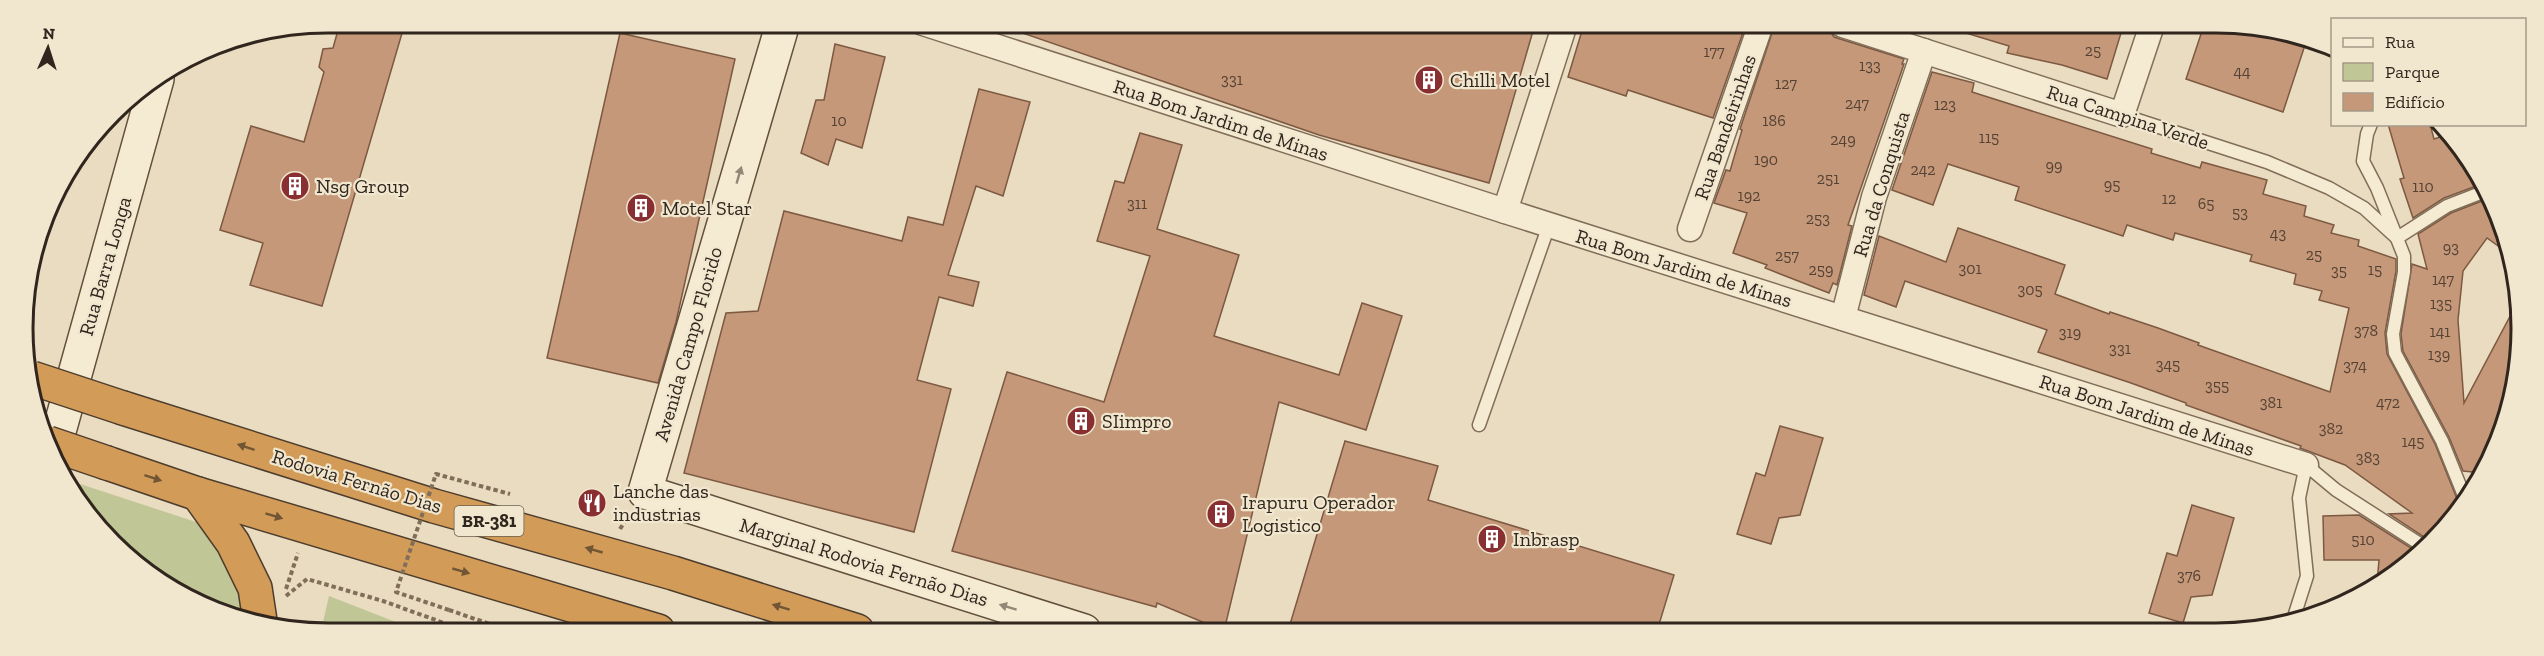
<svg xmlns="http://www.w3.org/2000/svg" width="2544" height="656" viewBox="0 0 2544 656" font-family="'Zilla Slab',serif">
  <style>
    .green { fill: #c0c695 }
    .building { fill: #c49879; stroke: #7d5942; stroke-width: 1.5 }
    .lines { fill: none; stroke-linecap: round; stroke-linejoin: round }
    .lane-casing { stroke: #806e5a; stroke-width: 15 }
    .street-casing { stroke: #806e5a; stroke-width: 27 }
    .secondary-casing { stroke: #624f3d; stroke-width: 36 }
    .highway-casing { stroke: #4e3d2e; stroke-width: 36 }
    .path { stroke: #806e5a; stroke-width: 4; stroke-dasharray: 4.5 3; stroke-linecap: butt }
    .lane { stroke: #f5ead2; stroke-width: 12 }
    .street { stroke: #f5ead2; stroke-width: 24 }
    .secondary { stroke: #f5ead2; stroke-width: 33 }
    .highway { stroke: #d29b57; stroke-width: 33 }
    .highway-bridge-casing { stroke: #4e3d2e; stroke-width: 36; stroke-linecap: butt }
    .path-bridge { stroke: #806e5a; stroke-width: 4; stroke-dasharray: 4.5 3; stroke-linecap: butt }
    .highway-bridge { stroke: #d29b57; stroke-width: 33 }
    .oneway { fill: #938878 }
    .oneway2 { fill: #715534 }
    .labels { text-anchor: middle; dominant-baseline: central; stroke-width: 4.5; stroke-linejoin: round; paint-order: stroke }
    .number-label { font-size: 16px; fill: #564234 }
    .shield { fill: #f1e7cf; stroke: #6b6052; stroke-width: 1.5 }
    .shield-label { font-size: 18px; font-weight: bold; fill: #31261d }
    .poi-label { font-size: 20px; fill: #31261d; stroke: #f1e7cf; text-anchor: start }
    .street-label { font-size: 20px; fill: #31261d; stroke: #f1e7cf }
    .rim { fill: none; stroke: #31261d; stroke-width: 3 }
  </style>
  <rect width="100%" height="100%" fill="#e9dcc0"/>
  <g class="green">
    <path d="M71 481 199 523 237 576 242 615 175 592 86 514 70 484Z"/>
    <path d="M329 596 419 631H321Z"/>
  </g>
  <g class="building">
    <path d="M340 23H405L322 306 250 285 263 243 220 230 251 126 304 142 324 72 319 67 323 49 333 48Z"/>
    <path d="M1005 23 1228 24 1251 32 1254 24H1535L1489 183 1319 135 1005 27Z"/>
    <path d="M1584 24H1746L1713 118 1628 90 1626 96 1568 77Z"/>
    <path d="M1775 24 1807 25 1830 31 1834 37 1904 59 1902 64H1904L1848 225 1852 226 1837 285 1833 283 1829 293 1765 268 1767 265 1733 253 1747 213 1714 203 1726 170 1730 171 1742 130 1740 129Z"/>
    <path d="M1957 25H2094L2121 33 2107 79 2062 65 2007 53 2009 46 1956 30Z"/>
    <path d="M2204 25H2256L2306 42 2283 112 2186 79Z"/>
    <path d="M620 33 735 59 676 322 658 383 547 358Z"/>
    <path d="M835 44 885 57 862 148 836 139 828 165 801 153 816 100H824Z"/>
    <path d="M1932 72 1974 83 1972 92 2152 149 2151 153 2200 168 2202 162 2267 180 2263 194 2306 206 2304 216 2334 225 2331 233 2359 240 2358 246 2396 259V271L2385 333 2387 354 2435 444 2459 504 2433 543 2389 514 2412 513 2345 465 2300 448 2301 446 2186 405V403L2131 383 2038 352 2047 330 1905 281 1896 307 1864 295 1879 236 1946 262 1958 228 2065 265 2055 294 2109 314 2110 312 2158 328 2199 343 2198 345 2330 392 2349 308 2319 300 2322 291 2294 284 2296 274 2250 261 2252 255 2175 233 2173 240 2127 225 2123 236 2015 200 2019 187 1948 164 1933 205 1892 190Z"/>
    <path d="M979 89 1030 102 1003 196 976 186 948 275 979 282 973 306 939 297 917 380 951 389 914 532 684 473 726 313 758 311 784 211 902 241 908 217 943 225Z"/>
    <path d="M2388 124H2430L2434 139 2449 134 2459 142 2479 185 2444 198 2413 218 2400 179 2404 178Z"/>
    <path d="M1140 133 1182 145 1157 229 1239 255 1214 336 1339 375 1362 303 1402 316 1366 430 1279 402 1224 631 1157 603 1156 607 952 551 1007 372 1104 402 1150 256 1097 241 1115 181 1124 183Z"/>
    <path d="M2487 199 2511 249 2512 256 2487 238 2463 271 2458 320 2464 403 2515 307 2519 368 2505 413 2488 446 2495 447 2490 463 2483 473 2463 471 2449 437 2403 351 2401 334 2412 264 2427 269 2418 234 2451 213Z"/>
    <path d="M1780 426 1823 438 1800 515 1779 518 1771 544 1737 534 1756 473 1765 476Z"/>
    <path d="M1345 441 1438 466 1428 500 1674 575 1657 631H1288Z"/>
    <path d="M2192 505 2234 518 2212 595 2191 597 2183 623 2149 613 2167 553 2177 556Z"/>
    <path d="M2359 515 2419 553 2377 583 2379 560H2324L2323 516Z"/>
  </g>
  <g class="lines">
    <g class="lane-casing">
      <g id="lane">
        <path d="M2122 115 2267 162 2329 188 2364 208 2397 238 2447 206 2483 192"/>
        <path d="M2371 124 2367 134 2363 161 2377 188 2404 256V272L2393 334 2395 353 2442 441 2465 498"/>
        <path d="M1479 425 1549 225"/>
        <path d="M2293 620 2307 576 2299 498 2306 465 2336 490 2426 548"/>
      </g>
    </g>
    <g class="street-casing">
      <g id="street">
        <path d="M923 23 1505 211 2306 465"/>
        <path d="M1843 25 2122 115 2152 25"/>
        <path d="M1505 211 1565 24"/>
        <path d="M1690 229 1761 24"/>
        <path d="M1843 318 1874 197 1924 51"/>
      </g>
    </g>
    <g class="secondary-casing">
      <g id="secondary">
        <path d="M783 23 645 492 1084 631"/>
        <path d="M53 453 157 79"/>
      </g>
    </g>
    <g class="highway-casing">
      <g id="highway">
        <path d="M123 408 434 506 673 573 857 631"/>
        <path d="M107 463 198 494 658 631"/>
        <path d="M198 494 233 543 255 588 260 621"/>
      </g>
    </g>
    <g class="path">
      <path d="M620 529 629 515"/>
      <path d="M286 589 298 553"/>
      <path d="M286 596 307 579 383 601 466 631"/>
      <path d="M449 610 510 631"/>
    </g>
    <use href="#lane" class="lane"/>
    <use href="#street" class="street"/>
    <use href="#secondary" class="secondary"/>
    <use href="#highway" class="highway"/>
    <g class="highway-bridge-casing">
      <g id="highway-bridge">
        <path d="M32 378 123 408"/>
        <path d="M48 443 107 463"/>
      </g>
    </g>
    <path class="path-bridge" d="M449 610 396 592 436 474 510 494"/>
    <use href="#highway-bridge" class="highway-bridge"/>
  </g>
  <defs><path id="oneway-solid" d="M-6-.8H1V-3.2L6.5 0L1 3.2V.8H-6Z" transform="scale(1.5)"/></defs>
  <g class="oneway">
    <use href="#oneway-solid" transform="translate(739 175) rotate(-74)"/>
    <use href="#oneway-solid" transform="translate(1008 607) rotate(-163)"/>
  </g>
  <g class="oneway2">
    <use href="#oneway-solid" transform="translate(246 447) rotate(-162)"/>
    <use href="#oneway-solid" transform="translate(153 478) rotate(18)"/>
    <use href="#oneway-solid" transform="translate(274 516) rotate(17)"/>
    <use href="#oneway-solid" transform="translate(594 550) rotate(-164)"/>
    <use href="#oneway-solid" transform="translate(461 571) rotate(16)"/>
    <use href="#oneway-solid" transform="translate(781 607) rotate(-163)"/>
  </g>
  <defs>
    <g id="building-disc" transform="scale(1.5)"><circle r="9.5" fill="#892f31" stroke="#f1e7cf"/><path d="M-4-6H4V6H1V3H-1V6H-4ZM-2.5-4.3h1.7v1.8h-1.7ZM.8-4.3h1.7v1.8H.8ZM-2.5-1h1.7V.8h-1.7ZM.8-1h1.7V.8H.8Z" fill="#fff"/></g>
    <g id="restaurant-disc" transform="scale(1.5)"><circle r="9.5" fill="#892f31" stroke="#f1e7cf"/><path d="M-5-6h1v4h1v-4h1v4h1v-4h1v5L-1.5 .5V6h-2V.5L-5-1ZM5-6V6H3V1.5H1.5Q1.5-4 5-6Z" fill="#fff"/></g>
  </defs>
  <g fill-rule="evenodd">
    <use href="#building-disc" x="1429" y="80"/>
    <use href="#building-disc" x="295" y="186"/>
    <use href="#building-disc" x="641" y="208"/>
    <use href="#building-disc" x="1081" y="421"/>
    <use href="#restaurant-disc" x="592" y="503"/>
    <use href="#building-disc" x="1221" y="514"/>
    <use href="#building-disc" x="1492" y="539"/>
  </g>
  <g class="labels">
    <g class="number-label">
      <text x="2093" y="50">25</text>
      <text x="1714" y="51">177</text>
      <text x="1870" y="65">133</text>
      <text x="2242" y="71">44</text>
      <text x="1232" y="79">331</text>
      <text x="1786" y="83">127</text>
      <text x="1857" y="103">247</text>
      <text x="1945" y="104">123</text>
      <text x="839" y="120">10</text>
      <text x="1774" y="120">186</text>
      <text x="1989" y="137">115</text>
      <text x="1843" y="139">249</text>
      <text x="1766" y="159">190</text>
      <text x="2054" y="165">99</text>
      <text x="1923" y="169">242</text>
      <text x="1828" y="178">251</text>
      <text x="2112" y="184">95</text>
      <text x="2423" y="186">110</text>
      <text x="1749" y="195">192</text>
      <text x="2169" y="198">12</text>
      <text x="1137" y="203">311</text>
      <text x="2206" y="203">65</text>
      <text x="2240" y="212">53</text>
      <text x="1818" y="218">253</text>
      <text x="2278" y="233">43</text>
      <text x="2451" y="247">93</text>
      <text x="2314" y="254">25</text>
      <text x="1787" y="255">257</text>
      <text x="1970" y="268">301</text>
      <text x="1821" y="269">259</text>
      <text x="2375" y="269">15</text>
      <text x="2339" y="270">35</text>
      <text x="2443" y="279">147</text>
      <text x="2030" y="289">305</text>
      <text x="2441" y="303">135</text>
      <text x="2366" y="330">378</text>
      <text x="2440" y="331">141</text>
      <text x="2070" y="332">319</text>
      <text x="2120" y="348">331</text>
      <text x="2439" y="354">139</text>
      <text x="2168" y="364">345</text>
      <text x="2355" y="365">374</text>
      <text x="2217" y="385">355</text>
      <text x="2271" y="402">381</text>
      <text x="2388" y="402">472</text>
      <text x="2331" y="428">382</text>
      <text x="2413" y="441">145</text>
      <text x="2368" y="457">383</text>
      <text x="2363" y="539">510</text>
      <text x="2189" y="575">376</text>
    </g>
    <rect class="shield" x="454.5" y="506" width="69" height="30" rx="4.5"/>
    <g class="shield-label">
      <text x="489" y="521">BR-381</text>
    </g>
    <g class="poi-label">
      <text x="1450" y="80">Chilli Motel</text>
      <text x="316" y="186">Nsg Group</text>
      <text x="662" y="208">Motel Star</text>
      <text x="1102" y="421">SIimpro</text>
      <text x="613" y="491">Lanche das<tspan x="613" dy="23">industrias</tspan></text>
      <text x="1242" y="502">Irapuru Operador<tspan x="1242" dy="23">Logistico</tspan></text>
      <text x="1513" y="539">Inbrasp</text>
    </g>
    <g class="street-label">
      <text transform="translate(2128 117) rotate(18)">Rua Campina Verde</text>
      <text transform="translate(1221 120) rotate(18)">Rua Bom Jardim de Minas</text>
      <text transform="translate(1725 127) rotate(-71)">Rua Bandeirinhas</text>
      <text transform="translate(1881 184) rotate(-73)">Rua da Conquista</text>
      <text transform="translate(105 266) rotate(-74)">Rua Barra Longa</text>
      <text transform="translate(1684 268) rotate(17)">Rua Bom Jardim de Minas</text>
      <text transform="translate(688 344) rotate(-74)">Avenida Campo Florido</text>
      <text transform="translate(2147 415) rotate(18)">Rua Bom Jardim de Minas</text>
      <text transform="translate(357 481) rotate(17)">Rodovia Fernão Dias</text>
      <text transform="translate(864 562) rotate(17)">Marginal Rodovia Fernão Dias</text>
    </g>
  </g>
  <path d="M0 0H2544V656H0ZM328 33H2216A295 295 0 0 1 2511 328V328A295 295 0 0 1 2216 623H328A295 295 0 0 1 33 328V328A295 295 0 0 1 328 33Z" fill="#f1e7cf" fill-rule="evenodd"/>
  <path class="rim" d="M328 33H2216A295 295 0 0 1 2511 328V328A295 295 0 0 1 2216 623H328A295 295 0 0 1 33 328V328A295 295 0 0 1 328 33Z"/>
  <rect x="2331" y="18" width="195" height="108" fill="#f1e7cf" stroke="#a49a88" stroke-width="1.5"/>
  <rect x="2343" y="38" width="30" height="9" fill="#f5ead2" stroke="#a49a88" stroke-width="1.5"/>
  <text x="2385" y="48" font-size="18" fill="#31261d">Rua</text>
  <rect x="2343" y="63" width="30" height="18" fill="#c0c695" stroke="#a49a88" stroke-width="1.5"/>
  <text x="2385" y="78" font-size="18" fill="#31261d">Parque</text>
  <rect x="2343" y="93" width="30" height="18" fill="#c49879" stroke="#a49a88" stroke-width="1.5"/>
  <text x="2385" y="108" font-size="18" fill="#31261d">Edifício</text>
  <g transform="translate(48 48) rotate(3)" stroke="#f1e7cf" stroke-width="4.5" paint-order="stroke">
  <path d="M0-4.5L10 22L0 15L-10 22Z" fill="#31261d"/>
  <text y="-9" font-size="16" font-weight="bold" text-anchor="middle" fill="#31261d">N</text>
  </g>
</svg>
